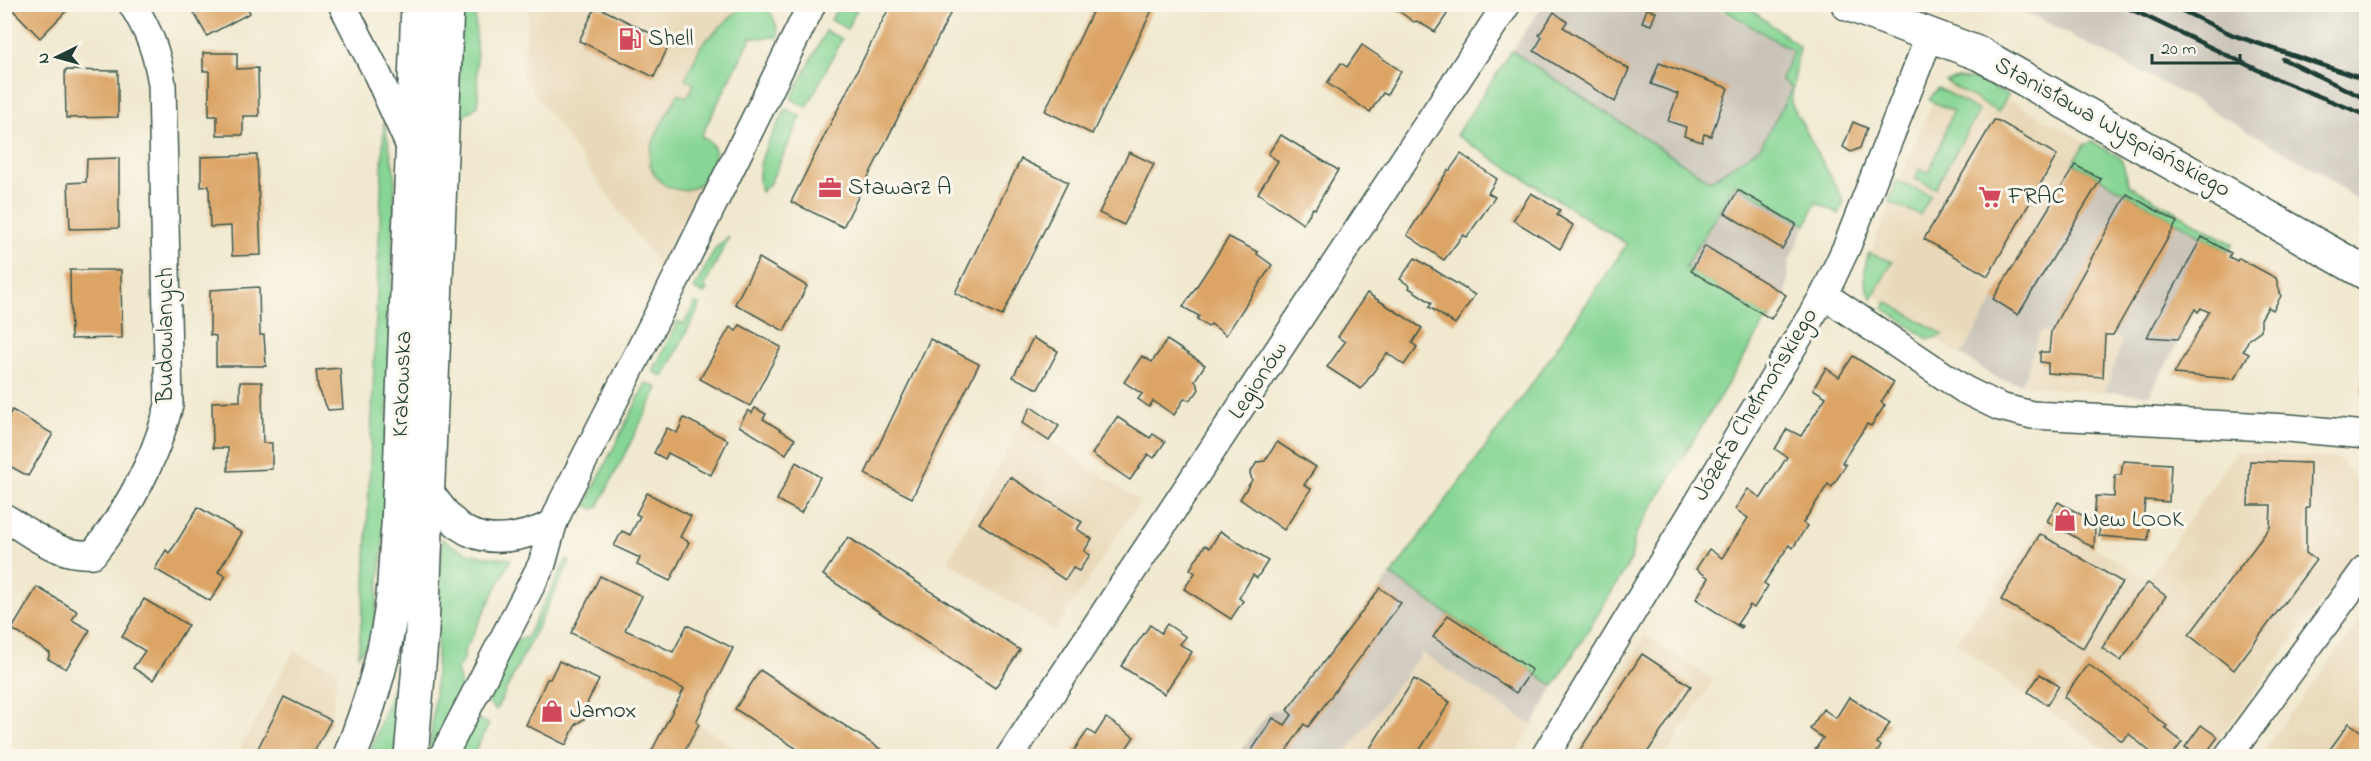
<svg xmlns="http://www.w3.org/2000/svg" width="2371" height="761" viewBox="0 0 2371 761" font-family="'Indie Flower',sans-serif">
  <style>
    .built { fill: #e9d9ba }
    .industrial { fill: #c9c3b8 }
    .green { fill: #87d695; stroke: #538a64; stroke-width: 1.5 }
    .building { fill: #dca566 }
    .lines { fill: none; stroke-linecap: round; stroke-linejoin: round }
    .minor-casing { stroke: #3e574b; stroke-width: 30 }
    .tertiary-casing { stroke: #3e574b; stroke-width: 36 }
    .secondary-casing { stroke: #3e574b; stroke-width: 36 }
    .minor { stroke: #fff; stroke-width: 27 }
    .tertiary { stroke: #fff; stroke-width: 33 }
    .secondary { stroke: #fff; stroke-width: 33 }
    .rail { stroke: #1f3d34; stroke-width: 4.5 }
    .labels { text-anchor: middle; dominant-baseline: central; stroke-width: 6; stroke-linejoin: round; paint-order: stroke }
    .poi-label { font-size: 24px; fill: #1f3d34; stroke: #fbf7ec; text-anchor: start }
    .street-label { font-size: 24px; fill: #1f3d34; stroke: #fbf7ec }
  </style>
  <rect width="100%" height="100%" fill="#fbf7ec"/>
  <filter id="ink" filterUnits="userSpaceOnUse"><feTurbulence type="fractalNoise" baseFrequency=".0167" numOctaves="2"/><feDisplacementMap in="SourceGraphic" scale="12" xChannelSelector="R" yChannelSelector="G"/><feConvolveMatrix kernelMatrix="1 2 1 2 8 2 1 2 1" color-interpolation-filters="sRGB"/></filter>
  <filter id="wash" filterUnits="userSpaceOnUse"><feTurbulence type="fractalNoise" baseFrequency=".008" numOctaves="4" result="noise"/><feDisplacementMap in="SourceGraphic" scale="24" xChannelSelector="R" yChannelSelector="G"/><feGaussianBlur stdDeviation="1.35" result="paint"/><feColorMatrix in="noise" values="0 0 0 0 0 0 0 0 0 0 0 0 0 0 0 0 0 1.4 0 .05"/><feComposite in="paint" operator="in"/></filter>
  <g filter="url(#wash)">
    <rect width="100%" height="100%" fill="#f0e9cf"/>
    <g class="built">
      <path d="M529 5H769L699 142 717 158 661 269 523 77Z"/>
      <path d="M1952 81 1977 82 2088 143 1961 355 1887 308 1870 284 1869 256 1933 100Z"/>
      <path d="M2040 331 2113 335 2122 340 2105 392 2049 388 2024 384Z"/>
      <path d="M1022 423 1140 501 1055 631 948 561Z"/>
      <path d="M2236 452 2341 459 2366 497V541L2206 756H2115L2023 693 1955 642 2047 521 2148 579Z"/>
      <path d="M2366 613V756H2259Z"/>
      <path d="M1645 636 1714 680 1665 756H1572Z"/>
      <path d="M293 652 338 669 331 720 312 756H236Z"/>
      <path d="M1422 653 1525 721 1533 724 1514 756H1343Z"/>
      <path d="M673 711 696 722 748 756H649Z"/>
    </g>
    <g class="industrial">
      <path d="M1543 5H1710L1793 51 1782 79 1792 89 1761 146 1709 181 1512 51Z"/>
      <path d="M2003 5H2366V207L2320 172 2185 95 2034 16Z"/>
      <path d="M2075 165 2228 251 2195 309 2150 395 2105 392 2122 341 2113 335 2040 331 2023 384 1999 379 1961 355Z"/>
      <path d="M1735 184 1806 225 1789 262 1786 295 1771 319 1684 267Z"/>
      <path d="M1391 575 1554 686 1533 724 1525 721 1422 653 1343 756H1237L1270 711 1284 709Z"/>
    </g>
    <g class="green">
      <path d="M461 5H475L478 106 457 120Z"/>
      <path d="M744 5C750 4 759 3 764 6 773 12 778 27 778 37L751 38 701 136C721 147 718 161 705 177 703 180 699 185 695 187 672 198 646 177 650 152 653 135 670 110 678 94L687 97 694 84 685 79 702 44Z"/>
      <path d="M839 5H859L847 29 831 20Z"/>
      <path d="M1728 5H1745L1799 46 1791 103 1844 202 1839 214 1816 202 1806 225 1735 184 1685 267 1771 319 1766 321 1635 535 1631 560 1554 686 1391 575 1532 384 1627 244 1456 135 1512 51 1710 181 1761 146 1792 89 1781 79 1793 51 1724 10Z"/>
      <path d="M826 31 842 39 807 107 791 99Z"/>
      <path d="M1957 78 1978 80 2008 95 1998 112 1946 82Z"/>
      <path d="M1938 88 1979 111 1935 188 1915 179 1919 169 1929 172 1953 111 1929 100Z"/>
      <path d="M786 109 801 117 770 183 761 192C752 162 773 135 786 109Z"/>
      <path d="M384 121 395 175 383 547 375 618 367 645 358 655 365 585Z"/>
      <path d="M2092 142 2121 158 2130 186 2233 244 2228 251 2073 163 2084 145Z"/>
      <path d="M1897 181 1931 195 1920 215 1889 202Z"/>
      <path d="M729 237 704 287 707 289 704 294 694 289 715 249Z"/>
      <path d="M1869 253 1892 262 1872 298C1863 284 1863 268 1869 253Z"/>
      <path d="M1887 302 1943 334 1938 337 1928 339 1883 308Z"/>
      <path d="M695 303 700 305 664 377 653 371 678 321 684 324Z"/>
      <path d="M646 383 658 388 598 507 594 509 585 505Z"/>
      <path d="M442 539C469 557 481 556 511 559L463 654 465 656 457 670 464 698 434 756H429L435 694Z"/>
      <path d="M566 560 570 561 496 710 490 705 486 694 517 639 526 638Z"/>
      <path d="M398 679 402 683V689L394 756H369L395 681Z"/>
      <path d="M477 719 489 724 472 756H455Z"/>
    </g>
    <g id="blocks">
      <g class="building">
        <path d="M7 4H73L40 38Z"/>
        <path d="M189 4H246L250 13 207 36Z"/>
        <path d="M891 4H955L843 227 791 202Z"/>
        <path d="M1096 4H1155L1092 134 1045 111Z"/>
        <path d="M1394 4H1454L1435 32 1417 21 1414 22 1393 7Z"/>
        <path d="M596 6 670 43 654 77 579 41Z"/>
        <path d="M1647 9 1656 12 1651 25 1642 22Z"/>
        <path d="M1554 12 1567 22 1563 27 1629 69 1615 102 1534 51 1542 37 1539 35Z"/>
        <path d="M1362 45 1401 71 1387 95 1383 93 1370 112 1327 83 1341 63 1347 67Z"/>
        <path d="M203 53H237V69L258 68 259 116H243V135H217V116H209V71H203Z"/>
        <path d="M1659 63 1728 88 1711 136 1704 134 1702 142 1684 136 1686 127 1668 121 1678 94 1651 84Z"/>
        <path d="M65 70 118 71V117L66 118Z"/>
        <path d="M1994 120 1999 121 2057 155 1988 276 1924 239Z"/>
        <path d="M1853 122 1867 128 1860 148 1851 152 1843 147Z"/>
        <path d="M1281 135 1338 170 1315 209 1313 208 1303 224 1258 193 1278 161 1268 154Z"/>
        <path d="M1129 152 1154 164 1124 225 1099 213Z"/>
        <path d="M1461 154 1497 179 1488 193 1495 197 1467 237 1463 235 1444 260 1407 235 1448 170H1450Z"/>
        <path d="M257 155 261 255 232 256 231 226 210 227 209 186 201 187V157Z"/>
        <path d="M119 158V228L70 229 68 183 86 182 87 159Z"/>
        <path d="M1021 159 1068 182 1002 316 955 293Z"/>
        <path d="M2075 165 2101 179 2018 315 1993 299Z"/>
        <path d="M1738 190 1796 224 1782 249 1725 213Z"/>
        <path d="M1531 193 1560 210 1557 215 1573 225 1560 249 1513 220Z"/>
        <path d="M2127 194 2177 222 2113 335H2105L2103 377 2048 373V363L2040 362V352H2049L2051 331Z"/>
        <path d="M1229 237 1258 252 1257 254 1272 265 1226 335 1211 324 1208 327 1197 319 1199 316 1183 307Z"/>
        <path d="M2202 237 2231 253 2229 257 2237 261 2239 258 2276 278 2281 296 2273 310 2268 307 2261 319V330L2249 339 2243 351 2249 354 2234 379 2174 374 2209 312 2201 308 2198 312 2195 309 2178 339 2147 337Z"/>
        <path d="M1705 246 1786 295 1771 319 1691 271Z"/>
        <path d="M759 258 807 286 784 331 735 304Z"/>
        <path d="M1415 258 1475 295 1455 324 1429 307 1432 303 1409 288 1410 286 1400 279Z"/>
        <path d="M70 270H121L122 338 71 339Z"/>
        <path d="M259 287 260 335H264L266 366H216V336L210 335V290Z"/>
        <path d="M1367 293 1422 328 1412 343 1417 347 1404 365 1387 353 1361 389 1327 367 1345 342 1338 337Z"/>
        <path d="M740 325 781 347 750 406 700 379 730 327 736 331Z"/>
        <path d="M1033 338 1058 351 1038 389 1013 377Z"/>
        <path d="M930 339 979 364 912 498 865 474Z"/>
        <path d="M1167 340 1205 365 1195 380 1199 389 1196 394 1189 400 1184 399 1174 415 1153 401 1149 407 1138 399 1142 394 1124 382 1142 356 1152 362Z"/>
        <path d="M2365 352H2366V394H2361Z"/>
        <path d="M1853 356 1894 382 1881 402 1885 405 1871 426 1867 424 1842 462 1846 465 1832 487 1828 484 1803 523 1807 526 1793 548 1789 545 1764 583 1768 586 1754 608 1750 605 1737 624 1742 626 1741 628 1696 599 1709 578 1696 569 1709 549 1722 558 1748 518 1735 509 1748 489 1761 498 1787 457 1775 449 1787 429 1801 436 1826 397 1813 389 1826 368 1839 377Z"/>
        <path d="M340 368 343 409 328 410 318 387 316 370Z"/>
        <path d="M240 382H262L263 443H272V469L228 471V448H213L212 402 240 401Z"/>
        <path d="M1031 407 1059 426 1049 441 1022 423Z"/>
        <path d="M755 408 766 414 763 419 795 439 786 454 739 426 748 410 752 413Z"/>
        <path d="M12 410 53 434 28 476 4 463V423Z"/>
        <path d="M1117 417 1150 438 1153 434 1165 442 1154 458 1148 454 1130 480 1092 454Z"/>
        <path d="M684 418 728 440 711 475 668 453 665 459 654 453 667 428 677 433Z"/>
        <path d="M1277 442 1316 467 1304 485 1311 489 1284 530 1240 499 1252 480 1250 473 1257 462 1265 461Z"/>
        <path d="M2123 461 2171 464 2169 502 2145 500 2143 523H2149L2148 540 2099 536 2100 521H2094L2096 496 2114 497 2115 475H2121Z"/>
        <path d="M2250 461 2310 463 2309 507 2306 508V553L2316 560 2234 670 2189 635 2270 527 2271 505H2248Z"/>
        <path d="M796 462 820 477 801 513 777 500Z"/>
        <path d="M1010 477 1082 522 1077 529 1092 539 1084 551 1090 555 1079 571 1073 568 1065 580 979 523Z"/>
        <path d="M647 493 691 516 680 537 689 542 670 581 637 565 640 558 614 546 622 531 630 535 640 516 636 514Z"/>
        <path d="M2058 502 2089 519V526L2095 529 2094 548 2047 521Z"/>
        <path d="M198 507 242 533 218 572 226 576 210 601 155 569 166 550 169 553 175 545Z"/>
        <path d="M1220 531 1268 561 1257 578 1253 575 1239 598 1243 601 1231 619 1184 589 1195 573 1190 569 1205 545 1210 548Z"/>
        <path d="M2040 534 2122 582 2083 648 2001 600Z"/>
        <path d="M848 537 1020 650 995 688 823 575Z"/>
        <path d="M600 576 642 596 625 630 673 652 687 625 733 648 696 722 699 724 682 756H649L684 689 571 633Z"/>
        <path d="M2148 583 2166 596 2121 661 2102 648 2133 600Z"/>
        <path d="M37 587 77 611 72 620 90 630 66 669 48 659 50 653 12 629Z"/>
        <path d="M1380 588 1401 603 1308 727 1304 724 1283 756H1248L1273 718 1285 725 1292 715 1287 710Z"/>
        <path d="M144 599 188 625 153 680 133 668 145 651 122 637Z"/>
        <path d="M1448 615 1532 670 1516 693 1433 637Z"/>
        <path d="M1167 624 1186 637 1180 644 1192 652 1164 694 1121 666 1150 625 1161 633Z"/>
        <path d="M1642 654 1691 686 1645 756H1576Z"/>
        <path d="M559 661 599 680 588 701 584 719 576 724 566 745 526 725 547 679H550Z"/>
        <path d="M2088 664 2147 708 2146 710 2167 726 2165 728 2182 742 2172 756H2155L2129 734 2122 741 2064 697Z"/>
        <path d="M760 670 891 756H808L735 709Z"/>
        <path d="M2040 674 2059 686 2047 705 2028 692Z"/>
        <path d="M1414 679 1450 702 1416 756H1365Z"/>
        <path d="M284 697 331 720 312 756H254Z"/>
        <path d="M1849 697 1890 723 1877 743 1881 746 1875 756H1811L1823 738 1810 729 1823 709 1836 718Z"/>
        <path d="M1106 718 1134 737 1123 753 1119 750 1114 756H1070L1088 730 1095 735Z"/>
        <path d="M2349 723 2366 735V756H2325Z"/>
        <path d="M2201 725 2218 737 2204 756H2199L2185 747Z"/>
      </g>
    </g>
  </g>
  <g filter="url(#ink)">
    <use href="#blocks" fill-opacity="0" stroke="#3e574b" stroke-width="1.5"/>
    <g class="lines">
      <g class="minor-casing">
        <g id="minor">
          <path d="M342 4 375 69 412 151"/>
          <path d="M1824 295 1965 390 2000 407 2032 415 2288 428 2366 435"/>
          <path d="M428 490C440 505 453 526 471 533 498 545 529 535 553 524"/>
          <path d="M4 517C34 535 58 557 93 554 129 509 155 461 169 405L162 84C157 52 149 31 132 4"/>
          <path d="M443 756 542 564 553 524 563 501 673 285 812 4"/>
          <path d="M1010 756 1507 4"/>
          <path d="M1545 756 1824 295 1847 246 1930 35"/>
          <path d="M2228 756 2366 568"/>
        </g>
      </g>
      <g class="tertiary-casing">
        <path id="tertiary" d="M1848 4 1980 54 2366 273"/>
      </g>
      <g class="secondary-casing">
        <g id="secondary">
          <path d="M350 756C370 706 387 650 393 596 395 573 396 549 398 526L418 4"/>
          <path d="M411 756 422 631 447 4"/>
        </g>
      </g>
      <use href="#minor" class="minor"/>
      <use href="#tertiary" class="tertiary"/>
      <use href="#secondary" class="secondary"/>
      <g class="rail">
        <path d="M2120 4 2281 81 2366 115"/>
        <path d="M2168 4 2233 35 2366 80"/>
        <path d="M2283 59 2366 99"/>
      </g>
    </g>
  </g>
  <defs>
    <g id="fuel-bare" transform="scale(1.8)"><path d="M-5.5-6h7V0h2V4h1.3V-2.5L3-4.5l.8-.8L6-3V5H2.5V1h-1V6h-7ZM-4.2-4.7v3.2H.2V-4.7Z" fill="#d1495b" stroke="#fbf7ec" stroke-width="2.5" paint-order="stroke"/></g>
    <g id="office-bare" transform="scale(1.8)"><path d="M-6-3h4V-5.5h4V-3h4V5H-6ZM-1-4.5V-3h2v-1.5ZM-6 0V1H6V0Z" fill="#d1495b" stroke="#fbf7ec" stroke-width="2.5" paint-order="stroke"/></g>
    <g id="supermarket-bare" transform="scale(1.8)"><path d="M-6-5.5h2.5l.6 2H6L4.5 2H-2.5L-4.4-4H-6ZM-1.5 3.2a1.3 1.3 0 1 0 .1 0ZM3 3.2a1.3 1.3 0 1 0 .1 0Z" fill="#d1495b" stroke="#fbf7ec" stroke-width="2.5" paint-order="stroke"/></g>
    <g id="shop-bare" transform="scale(1.8)"><path d="M-5-2.5h2.3a2.7 3.5 0 0 1 5.4 0H5L5.5 6h-11ZM-1.5-2.5h3a1.5 2.3 0 0 0-3 0Z" fill="#d1495b" stroke="#fbf7ec" stroke-width="2.5" paint-order="stroke"/></g>
  </defs>
  <g fill-rule="evenodd">
    <use href="#fuel-bare" x="630" y="39"/>
    <use href="#office-bare" x="830" y="188"/>
    <use href="#supermarket-bare" x="1990" y="197"/>
    <use href="#shop-bare" x="2065" y="520"/>
    <use href="#shop-bare" x="552" y="711"/>
  </g>
  <g class="labels">
    <g class="poi-label">
      <text x="648" y="39">Shell</text>
      <text x="848" y="188">Stawarz A</text>
      <text x="2008" y="197">FRAC</text>
      <text x="2083" y="520">New LOOK</text>
      <text x="570" y="711">Jamox</text>
    </g>
    <g class="street-label">
      <text transform="translate(2112 128) rotate(29)">Stanisława Wyspiańskiego</text>
      <text transform="translate(166 335) rotate(-90)">Budowlanych</text>
      <text transform="translate(1259 381) rotate(-57)">Legionów</text>
      <text transform="translate(403 384) rotate(-88)">Krakowska</text>
      <text transform="translate(1756 405) rotate(-59)">Józefa Chełmońskiego</text>
    </g>
  </g>
  <rect width="2371" height="761" fill="none" stroke="#fbf7ec" stroke-width="24"/>
  <g transform="translate(57 57) rotate(265)" stroke="#fbf7ec" stroke-width="4.5" paint-order="stroke">
  <path d="M0-4.5L10 22L0 15L-10 22Z" fill="#1f3d34"/>
  <text y="-9" font-size="16" font-weight="bold" text-anchor="middle" fill="#1f3d34">N</text>
  </g>
  <path d="M2152 54v9h88v-9" fill="none" stroke="#1f3d34" stroke-width="3"/>
  <text x="2161" y="54" font-size="18" fill="#1f3d34" stroke="#fbf7ec" stroke-width="4.5" paint-order="stroke">20 m</text>
</svg>
